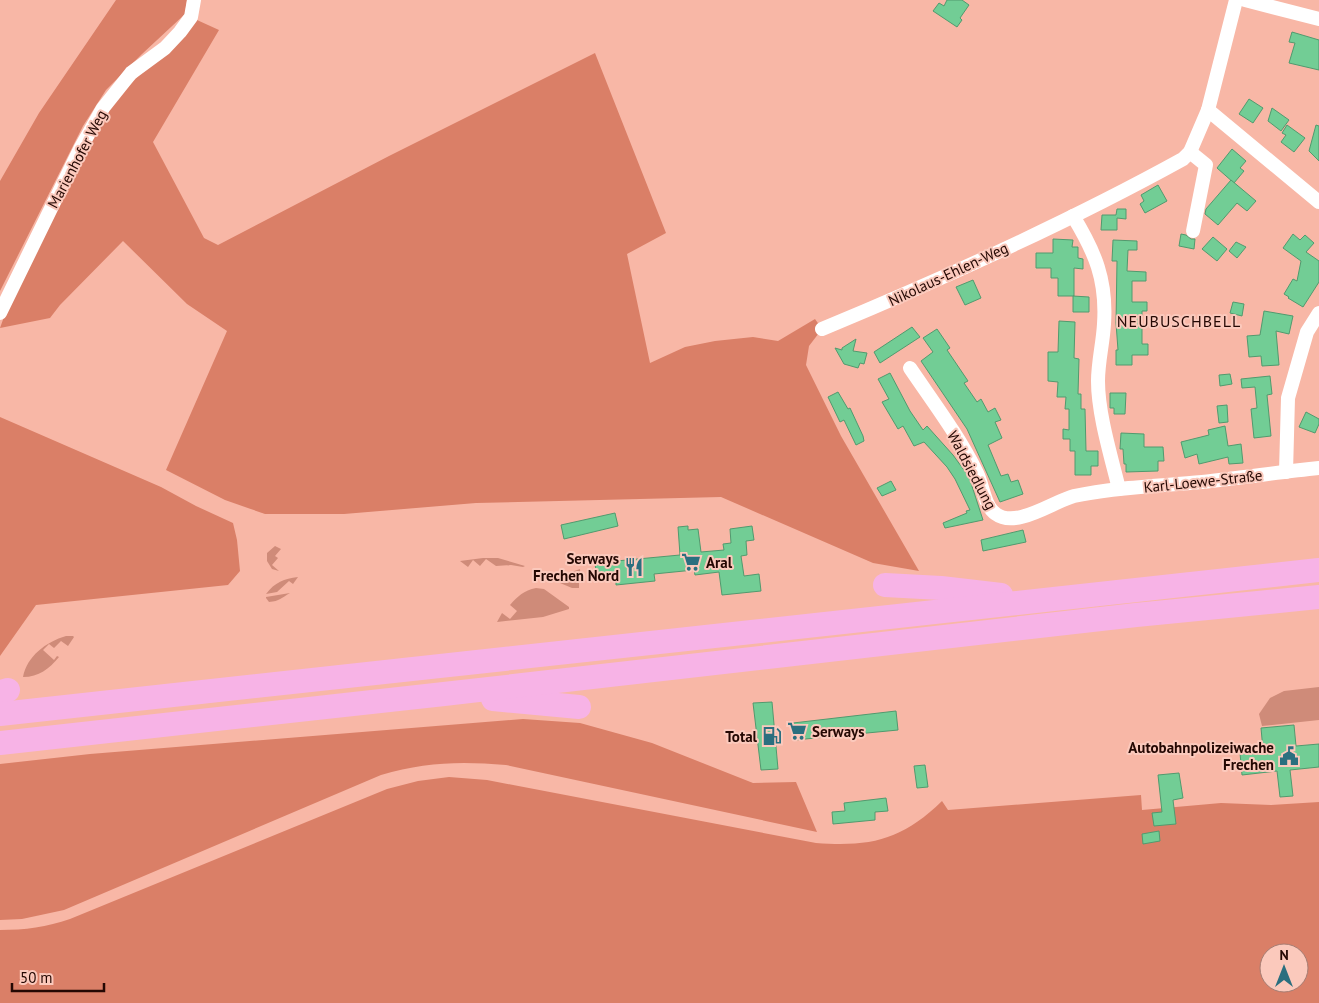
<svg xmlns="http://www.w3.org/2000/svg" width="1319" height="1003" viewBox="0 0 1319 1003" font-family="'PT Sans',sans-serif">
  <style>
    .green { fill: #cf8b79 }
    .forest { fill: #da7f67; fill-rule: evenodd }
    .building { fill: #72cd95; stroke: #519a6e }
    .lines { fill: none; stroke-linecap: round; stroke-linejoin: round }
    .minor { stroke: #fff; stroke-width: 14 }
    .motorway { stroke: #f7b3e6; stroke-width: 24 }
    .labels { text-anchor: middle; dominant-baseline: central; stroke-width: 4; stroke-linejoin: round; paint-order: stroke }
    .street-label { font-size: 15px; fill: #240803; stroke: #fbc9bc }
    .poi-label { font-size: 15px; font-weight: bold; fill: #240803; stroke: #fbc9bc; text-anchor: end }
    .neighbourhood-label { font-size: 16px; letter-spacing: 1px; fill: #240803; stroke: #fbc9bc }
  </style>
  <rect width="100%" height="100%" fill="#f8b7a6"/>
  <g class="green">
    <path d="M275 546 281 549 275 556 278 558 272 565 279 571 272 569 267 561V553Z"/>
    <path d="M483 558H498L525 566 523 567 511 565 496 566 486 559 480 566 473 560 468 567 460 561Z"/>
    <path d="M580 569 581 581 579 583V588H572L560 583V576Z"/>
    <path d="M298 577 293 584 289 581 277 592 266 594C275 582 284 579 298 577Z"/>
    <path d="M536 588 544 589 569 607V609L543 617 497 622 502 613 510 619 517 611 510 605C517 597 524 590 536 588Z"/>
    <path d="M290 593C281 598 280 601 269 602L266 598V597Z"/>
    <path d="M66 636H73L74 637 68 646 61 641 54 648 49 644 43 650 54 660 57 656 59 657C49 669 39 677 23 677 27 656 46 642 66 636Z"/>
    <path d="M1319 687V720L1262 726 1259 714 1270 698 1284 691Z"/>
  </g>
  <g class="forest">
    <path d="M116 0H187L185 14 142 54 106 90 83 126 0 291V181L39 113Z"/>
    <path d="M197 20 219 30 153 142 204 238 218 245 389 156 595 53 666 233 627 254 650 363 685 347 715 341 753 337 778 341 815 319 822 329 809 346 806 365 841 436 919 571 873 563 721 497 476 503 344 514H265L225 500 166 470 227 331 187 304 123 241 60 305 50 318 0 328 10 300 94 134 116 99 154 60Z"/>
    <path d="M0 417 161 487 196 506 233 523 237 540 240 571 228 585 36 605 0 656Z"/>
    <path d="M523 719 580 723 652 743 753 783 796 782 817 832 506 765C461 761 424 762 381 775L64 910 22 919 0 920V764L90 754Z"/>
    <path d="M449 777 487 780 816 843C871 847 902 840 942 801L948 810 1141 795 1142 810 1221 803 1271 805 1319 802V1003H0V930C25 930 47 927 70 919L387 789 418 781ZM1269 953H1299V983H1269Z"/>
  </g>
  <g class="building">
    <path d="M947 0H962L969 5 960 18 962 20 957 27 933 11 939 3 944 6Z"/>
    <path d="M1292 32 1319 40V70L1289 63 1295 43 1289 42Z"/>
    <path d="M1249 99 1263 108 1253 123 1239 114Z"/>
    <path d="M1272 108 1289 120 1281 131 1268 121Z"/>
    <path d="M1287 125 1305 138 1294 152 1281 142 1286 135 1282 133Z"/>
    <path d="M1316 125 1319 126V161L1309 151Z"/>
    <path d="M1232 149 1246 161 1240 168 1244 171 1234 183 1217 168Z"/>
    <path d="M1231 180 1256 201 1247 211 1237 203 1218 225 1205 214 1206 209Z"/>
    <path d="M1158 185 1167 201 1145 213 1140 204 1144 201 1141 195Z"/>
    <path d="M1117 209H1126V219L1117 218V230H1101L1102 215H1116Z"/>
    <path d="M1181 234 1186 235 1191 239H1195L1194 249 1179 246Z"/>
    <path d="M1293 234 1300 240 1305 235 1314 243 1306 252 1319 261V282L1303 307 1288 298 1289 297 1284 294 1293 279 1297 281 1301 261 1283 248Z"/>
    <path d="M1213 237 1227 249 1217 261 1202 249Z"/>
    <path d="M1053 239 1073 240 1072 247H1078V258L1083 259V269L1074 268V296H1058V278H1051V268H1036V253H1053Z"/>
    <path d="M1113 240 1137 241V250H1128L1127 271 1146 272V281H1132V302H1147V311H1142V344H1148V355H1132V365H1116V350H1118L1116 323 1117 261H1112Z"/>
    <path d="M1236 242 1246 247 1237 258 1229 251Z"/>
    <path d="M973 280 981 298 965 305 956 287Z"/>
    <path d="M1073 296 1089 297V312H1073Z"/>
    <path d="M1233 302 1244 304 1242 316 1230 313Z"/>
    <path d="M1264 311 1293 316 1289 334 1276 331 1279 365 1262 366 1261 356 1249 357 1247 336 1260 335Z"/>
    <path d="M1059 321 1075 322 1074 358 1079 359 1078 394H1081V409H1085L1086 451H1098V466H1091V475H1075V451H1070V439H1063V429L1069 430V409H1065L1066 397H1057L1058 382 1048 381V352H1058Z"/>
    <path d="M912 327 920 337 880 363 874 352Z"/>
    <path d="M937 329 950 348 947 350 968 381 964 383 977 402 981 399 988 412 995 408 1001 420 995 422 1002 438 988 445 1001 476 1008 474 1011 482 1018 480 1023 494 1000 502 967 429 921 361 933 352 923 338Z"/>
    <path d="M856 339 853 351 867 353 864 364 860 363 858 368 844 364 835 348 842 350V348Z"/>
    <path d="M890 373 910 411 923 430 927 426 953 455 969 477 983 520 945 528 943 523 967 513 966 511 970 510 955 479 947 467 924 442 914 446 903 426 898 429 882 402 889 399 878 379Z"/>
    <path d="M1230 374 1232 384 1220 386 1219 375Z"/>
    <path d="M1270 376 1272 394 1267 395 1271 436 1254 438 1251 409 1257 408 1255 387 1242 388 1241 379Z"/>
    <path d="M838 392 848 409 850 408 863 436 864 441 856 445 844 420 840 422 828 397Z"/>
    <path d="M1110 393H1126L1125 414H1114V408H1110Z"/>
    <path d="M1227 405 1228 422 1219 423 1217 406Z"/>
    <path d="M1306 412 1319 419V424L1315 433 1299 427Z"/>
    <path d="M1225 426 1228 446 1241 444 1243 463 1229 464 1228 457 1199 464 1197 454 1185 458 1181 442 1209 435 1208 430Z"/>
    <path d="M1121 433 1144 434V447H1163L1164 461H1158V471L1126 472V464H1124L1123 449H1120Z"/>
    <path d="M891 481 896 490 882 496 877 488Z"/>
    <path d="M615 513 618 526 564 539 561 525Z"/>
    <path d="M688 526V530L698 529 701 552 724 550 723 544 731 543 730 529 752 526 754 540 746 541 747 555 741 556 744 576 759 574 761 591 722 595 719 572 695 575 694 570 654 574 655 581 616 585V580L597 581 595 563 680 555 678 527Z"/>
    <path d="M1023 530 1026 542 983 551 981 540Z"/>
    <path d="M772 702 778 769 761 770 753 703Z"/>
    <path d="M896 711 898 730 795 740 793 723Z"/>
    <path d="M1294 725 1296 746 1319 744V767L1290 770 1293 796 1280 797 1277 771 1242 775 1240 753 1263 750 1261 728Z"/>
    <path d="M925 765 928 787 917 788 914 766Z"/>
    <path d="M1179 773 1183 798 1173 800 1176 824 1154 826 1152 813 1162 812 1158 775Z"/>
    <path d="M886 798 888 811 875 812V820L833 824 832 812 845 811 844 803Z"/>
    <path d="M1159 831 1160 841 1143 844 1142 834Z"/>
  </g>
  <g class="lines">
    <g class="minor">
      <path d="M1245 0 1319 19"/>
      <path d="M1208 110 1319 202"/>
      <path d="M1190 152 1206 165 1193 231"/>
      <path d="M1073 216C1095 252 1107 280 1104 324 1103 343 1098 362 1098 381 1098 414 1111 456 1119 489"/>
      <path d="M0 313 80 149 103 108 131 73 165 48 180 32 191 17 194 0"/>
      <path d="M822 329C945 278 1067 223 1183 159L1190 152 1208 110 1236 0"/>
      <path d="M910 368C933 402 959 436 977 473 983 485 984 506 996 514 1016 529 1054 501 1074 496 1116 487 1160 486 1202 482 1241 478 1280 472 1319 468"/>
      <path d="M1286 472 1288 398 1307 332 1319 313"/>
    </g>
    <g class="motorway">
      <path d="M885 585 941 588 1001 595"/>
      <path d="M0 692 8 690"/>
      <path d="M493 699 579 707"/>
      <path d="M0 714 1319 570"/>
      <path d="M0 743 444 694 1136 615 1319 597"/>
    </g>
  </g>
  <defs>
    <g id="supermarket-bare" transform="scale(1.5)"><path d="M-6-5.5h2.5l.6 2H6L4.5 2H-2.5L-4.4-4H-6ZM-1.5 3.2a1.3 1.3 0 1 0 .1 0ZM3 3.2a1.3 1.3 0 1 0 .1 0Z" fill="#2b6f7f" stroke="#fbc9bc" stroke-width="2.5" paint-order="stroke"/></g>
    <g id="restaurant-bare" transform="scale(1.5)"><path d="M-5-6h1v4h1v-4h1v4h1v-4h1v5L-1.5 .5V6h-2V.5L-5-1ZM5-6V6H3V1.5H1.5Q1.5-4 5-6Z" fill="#2b6f7f" stroke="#fbc9bc" stroke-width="2.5" paint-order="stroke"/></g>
    <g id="fuel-bare" transform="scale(1.5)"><path d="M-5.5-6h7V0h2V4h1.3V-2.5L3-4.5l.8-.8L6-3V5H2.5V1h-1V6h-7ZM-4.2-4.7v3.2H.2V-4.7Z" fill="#2b6f7f" stroke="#fbc9bc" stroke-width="2.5" paint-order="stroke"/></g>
    <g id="civic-bare" transform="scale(1.5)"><path d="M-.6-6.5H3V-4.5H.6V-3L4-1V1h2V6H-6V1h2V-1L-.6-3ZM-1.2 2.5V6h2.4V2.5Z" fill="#2b6f7f" stroke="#fbc9bc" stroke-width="2.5" paint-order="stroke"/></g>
  </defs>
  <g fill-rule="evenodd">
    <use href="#supermarket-bare" x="691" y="562"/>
    <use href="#restaurant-bare" x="634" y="567"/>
    <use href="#supermarket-bare" x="797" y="731"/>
    <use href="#fuel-bare" x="772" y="736"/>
    <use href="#civic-bare" x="1289" y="756"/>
  </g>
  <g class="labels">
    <g class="street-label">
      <text transform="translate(77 159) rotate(-62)">Marienhofer Weg</text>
      <text transform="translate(948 274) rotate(-25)">Nikolaus-Ehlen-Weg</text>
      <text transform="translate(972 470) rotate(62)">Waldsiedlung</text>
      <text transform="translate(1203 481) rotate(-6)">Karl-Loewe-Straße</text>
    </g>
    <g class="poi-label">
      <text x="619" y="558">Serways<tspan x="619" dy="17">Frechen Nord</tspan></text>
      <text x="706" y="562" text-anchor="start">Aral</text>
      <text x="812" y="731" text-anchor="start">Serways</text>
      <text x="757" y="736">Total</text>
      <text x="1274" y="747">Autobahnpolizeiwache<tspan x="1274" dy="17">Frechen</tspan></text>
    </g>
    <g class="neighbourhood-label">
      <text x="1179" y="321">NEUBUSCHBELL</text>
    </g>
  </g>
  <g transform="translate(1284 968)"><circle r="24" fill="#fbc9bc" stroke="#a57c72"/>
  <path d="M0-4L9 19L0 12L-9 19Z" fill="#2b6f7f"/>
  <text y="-8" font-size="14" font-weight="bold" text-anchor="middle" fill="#240803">N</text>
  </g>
  <path d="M12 983v8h92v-8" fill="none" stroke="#240803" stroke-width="2.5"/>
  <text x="20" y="983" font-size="15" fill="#240803" stroke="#fbc9bc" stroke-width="4" paint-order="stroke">50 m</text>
</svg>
